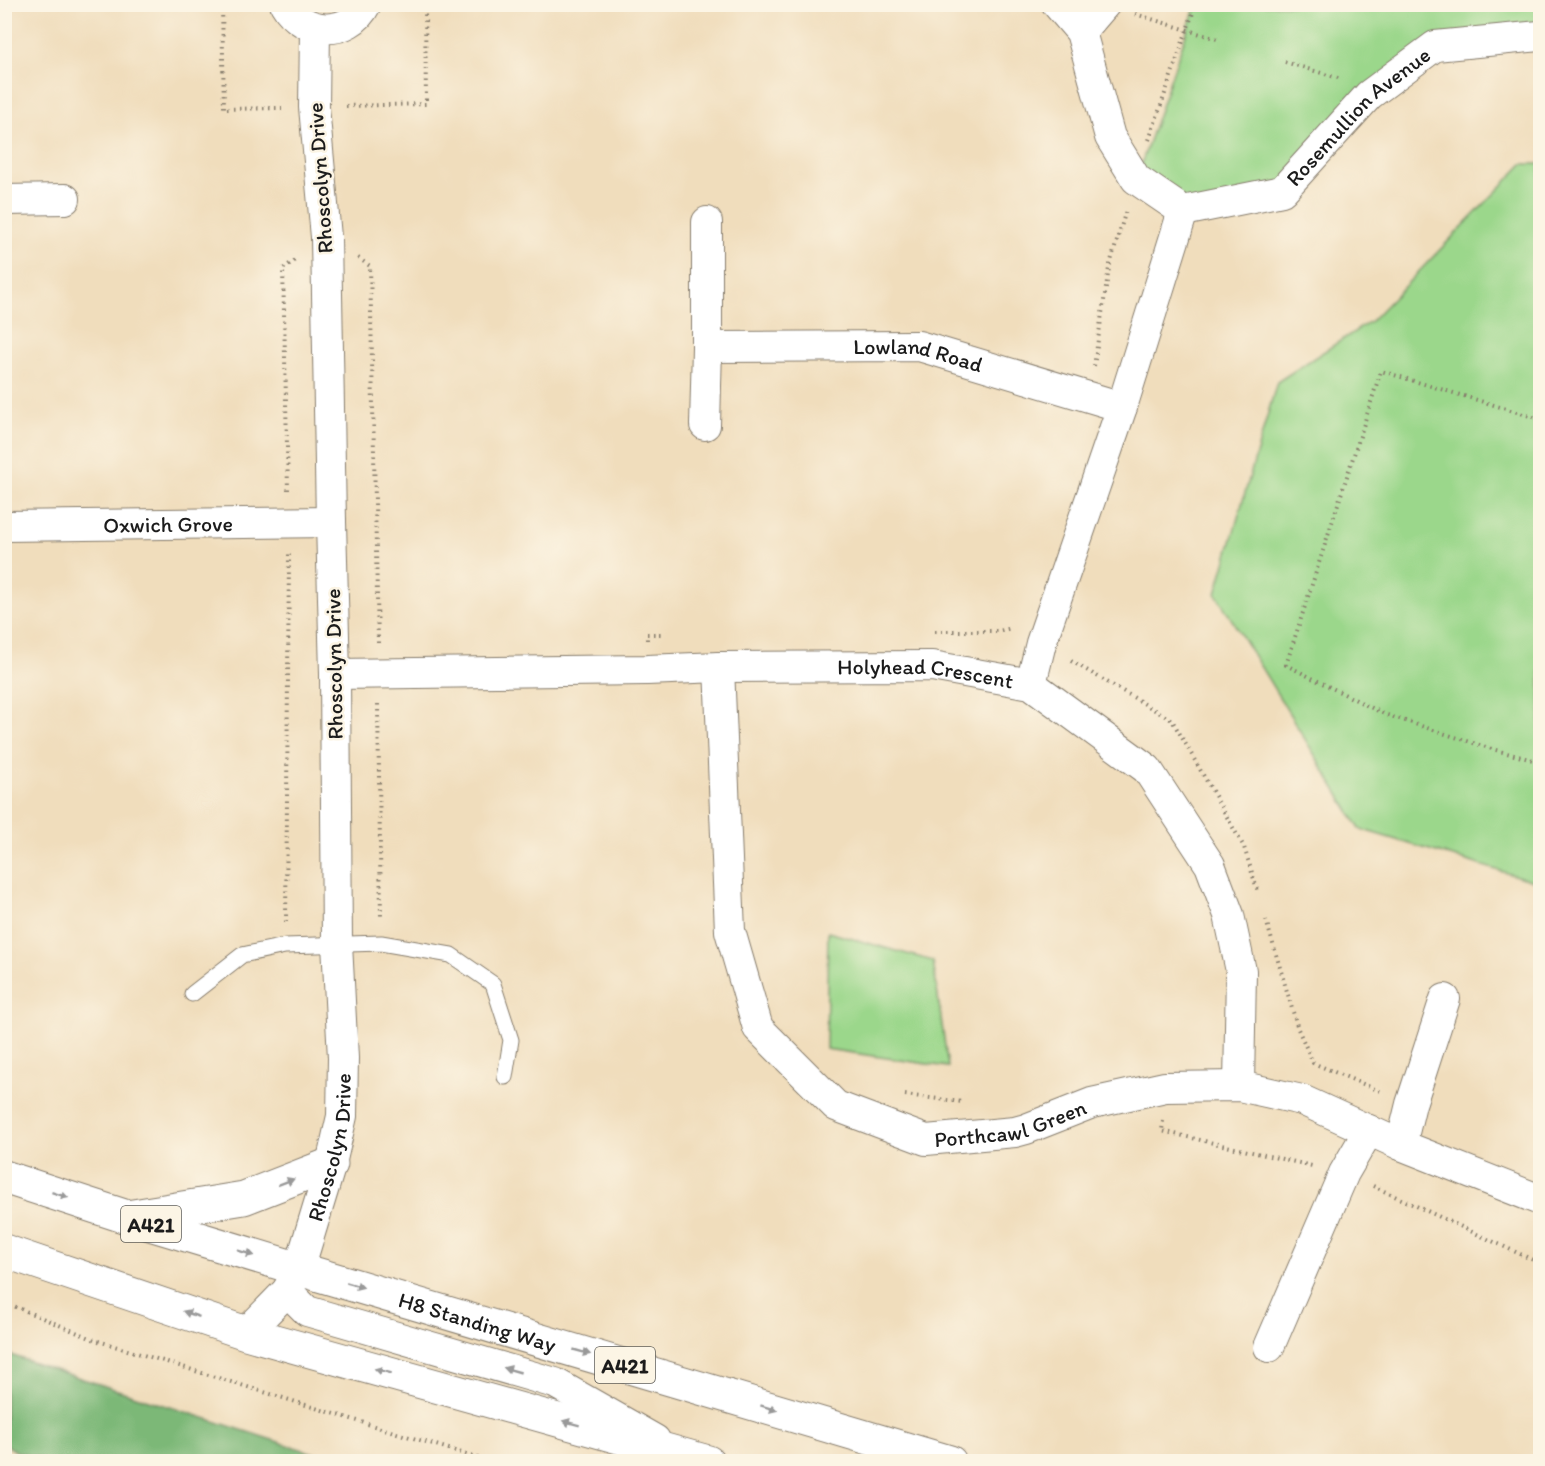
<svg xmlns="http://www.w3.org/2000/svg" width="1545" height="1466" viewBox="0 0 1545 1466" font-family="Itim,sans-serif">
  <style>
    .green { fill: #9bd78b; stroke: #5c7a54; stroke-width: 1.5 }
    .forest { fill: #7cb877; stroke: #4c6a4a; stroke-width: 1.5 }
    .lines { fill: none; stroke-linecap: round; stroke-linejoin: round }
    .lane-casing { stroke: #867c6c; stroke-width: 17 }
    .street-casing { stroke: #867c6c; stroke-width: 32 }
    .secondary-casing { stroke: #867c6c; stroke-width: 35 }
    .highway-casing { stroke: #867c6c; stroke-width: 35 }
    .path { stroke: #867c6c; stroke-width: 4; stroke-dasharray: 1.5 4.5; stroke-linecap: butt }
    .lane { stroke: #fff; stroke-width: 15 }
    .street { stroke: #fff; stroke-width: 30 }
    .secondary { stroke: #fff; stroke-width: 33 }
    .highway { stroke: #fff; stroke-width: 33 }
    .oneway { fill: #999 }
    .labels { text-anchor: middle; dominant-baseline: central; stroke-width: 5; stroke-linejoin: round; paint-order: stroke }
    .shield { fill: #fcf5e5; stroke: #5f5d58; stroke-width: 1.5 }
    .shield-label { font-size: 21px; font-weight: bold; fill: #1c1c1c }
    .street-label { font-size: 22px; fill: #1c1c1c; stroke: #fcf5e5 }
  </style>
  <rect width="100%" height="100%" fill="#fcf5e5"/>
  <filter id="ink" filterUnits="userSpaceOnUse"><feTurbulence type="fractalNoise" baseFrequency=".0167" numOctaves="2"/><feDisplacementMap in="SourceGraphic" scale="12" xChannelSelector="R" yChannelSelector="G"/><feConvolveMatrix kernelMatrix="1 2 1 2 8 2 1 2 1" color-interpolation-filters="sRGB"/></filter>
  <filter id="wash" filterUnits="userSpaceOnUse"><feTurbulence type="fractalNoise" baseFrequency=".008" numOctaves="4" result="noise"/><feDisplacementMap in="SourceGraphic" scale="24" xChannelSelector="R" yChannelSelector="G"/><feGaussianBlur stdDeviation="1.35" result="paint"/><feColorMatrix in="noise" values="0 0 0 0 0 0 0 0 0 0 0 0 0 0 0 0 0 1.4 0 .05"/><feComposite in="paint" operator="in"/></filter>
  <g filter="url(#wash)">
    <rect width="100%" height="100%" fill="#f0ddbc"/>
    <g class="green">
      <path d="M1196 5H1540V36L1435 47 1282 191 1183 211 1136 179Z"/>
      <path d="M1523 164H1540V883L1360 829 1216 594 1277 382 1371 321Z"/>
      <path d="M828 932 933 961 948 1067 826 1049Z"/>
    </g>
    <path class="forest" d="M5 1353 49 1368 338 1461 52 1462 17 1452 5 1444Z"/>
  </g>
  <g filter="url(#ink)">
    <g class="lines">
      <g class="lane-casing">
        <path id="lane" d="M192 994 242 955 285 946 381 943 451 955 493 984 511 1040 505 1077"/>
      </g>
      <g class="street-casing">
        <g id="street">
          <path d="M285 4C303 35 349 38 366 4"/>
          <path id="s1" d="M1057 4 1081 32 1110 137 1136 179 1183 211 1282 191 1369 95 1435 46 1540 36"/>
          <path d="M1081 32 1105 4"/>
          <path d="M4 200 65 199"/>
          <path id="s2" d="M707 347 919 346 1122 407"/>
          <path d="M705 425 707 347V222"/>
          <path id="s3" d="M4 526 331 522"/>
          <path id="s4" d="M719 667 730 931 758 1028 836 1106 926 1140 1015 1132 1026 1129 1092 1103 1165 1087 1239 1086 1302 1100 1401 1145 1540 1200"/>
          <path id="s5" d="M335 674 647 670 719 667 932 666 1031 684 1147 769 1210 865 1229 915 1241 971 1239 1086"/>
          <path d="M1031 684 1041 643 1122 407 1183 211"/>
          <path d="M1401 1145 1411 1104 1445 999"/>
          <path d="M287 1291 307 1311 555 1383 655 1440"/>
          <path id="s6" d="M246 1333 287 1291 299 1269 331 1164 342 1116 343 1058 337 944 335 674 331 522 326 237 314 107 315 28"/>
          <path d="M1269 1347 1344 1173 1369 1130"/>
        </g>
      </g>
      <g class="secondary-casing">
        <path id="secondary" d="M127 1217 244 1198 331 1164"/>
      </g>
      <g class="highway-casing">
        <g id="highway">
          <path id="s7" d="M4 1177 127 1217 299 1269 950 1462"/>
          <path d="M4 1251 246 1333 708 1462"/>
        </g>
      </g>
      <g class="path">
        <path d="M222 4 224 109 282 108"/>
        <path d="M1135 14 1217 39"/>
        <path d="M1285 62 1341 79"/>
        <path d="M346 106 426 104 425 4"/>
        <path d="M1149 140 1196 4"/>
        <path d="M358 258 370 266 378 643"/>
        <path d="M1094 366 1109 268 1126 210"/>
        <path d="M1540 419 1381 371 1286 665 1384 714 1492 749 1540 762"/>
        <path d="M288 490 283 269 295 260"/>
        <path d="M935 631H999L1012 628"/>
        <path d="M647 640V634H664"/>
        <path d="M1071 661 1172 720 1244 847 1258 892"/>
        <path d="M378 704 381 919"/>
        <path d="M1537 854 1540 843"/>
        <path d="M1266 920 1298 1029 1313 1063 1382 1092"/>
        <path d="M286 922 289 554"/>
        <path d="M905 1095 963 1102"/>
        <path d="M1163 1121 1162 1131 1312 1166"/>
        <path d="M1373 1186 1533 1260 1540 1262"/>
        <path d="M4 1302 95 1340 491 1462"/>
      </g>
      <use href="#lane" class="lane"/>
      <use href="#street" class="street"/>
      <use href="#secondary" class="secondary"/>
      <use href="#highway" class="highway"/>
    </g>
    <defs><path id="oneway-solid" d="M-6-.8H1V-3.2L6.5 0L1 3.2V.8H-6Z" transform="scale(1.5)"/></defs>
    <g class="oneway">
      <use href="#oneway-solid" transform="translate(286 1182) rotate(-21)"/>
      <use href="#oneway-solid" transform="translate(60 1195) rotate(18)"/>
      <use href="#oneway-solid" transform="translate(246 1253) rotate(17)"/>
      <use href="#oneway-solid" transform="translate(355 1285) rotate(16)"/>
      <use href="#oneway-solid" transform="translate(191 1314) rotate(-161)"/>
      <use href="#oneway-solid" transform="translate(582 1352) rotate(16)"/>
      <use href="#oneway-solid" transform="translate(512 1370) rotate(-164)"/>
      <use href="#oneway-solid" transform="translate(383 1371) rotate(-165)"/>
      <use href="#oneway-solid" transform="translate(769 1408) rotate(17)"/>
      <use href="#oneway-solid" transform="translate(571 1423) rotate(-165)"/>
    </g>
  </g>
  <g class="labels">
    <g class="shield">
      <rect x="121" y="1206" width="60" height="36" rx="4.5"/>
      <rect x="595" y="1347" width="60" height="36" rx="4.5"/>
    </g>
    <g class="shield-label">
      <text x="151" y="1224">A421</text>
      <text x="625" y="1365">A421</text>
    </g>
    <g class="street-label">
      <text stroke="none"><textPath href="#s1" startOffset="460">Rosemullion Avenue</textPath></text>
      <text transform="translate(320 178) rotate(-94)">Rhoscolyn Drive</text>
      <text stroke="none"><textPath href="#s2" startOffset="212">Lowland Road</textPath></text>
      <text stroke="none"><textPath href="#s3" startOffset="164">Oxwich Grove</textPath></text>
      <text transform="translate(334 664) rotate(-91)">Rhoscolyn Drive</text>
      <text stroke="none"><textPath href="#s5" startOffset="591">Holyhead Crescent</textPath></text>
      <text stroke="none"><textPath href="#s4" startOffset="658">Porthcawl Green</textPath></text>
      <text stroke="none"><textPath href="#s6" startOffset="210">Rhoscolyn Drive</textPath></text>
      <text stroke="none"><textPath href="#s7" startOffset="495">H8 Standing Way</textPath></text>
    </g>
  </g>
  <rect width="1545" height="1466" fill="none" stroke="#fcf5e5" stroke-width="24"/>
</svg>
